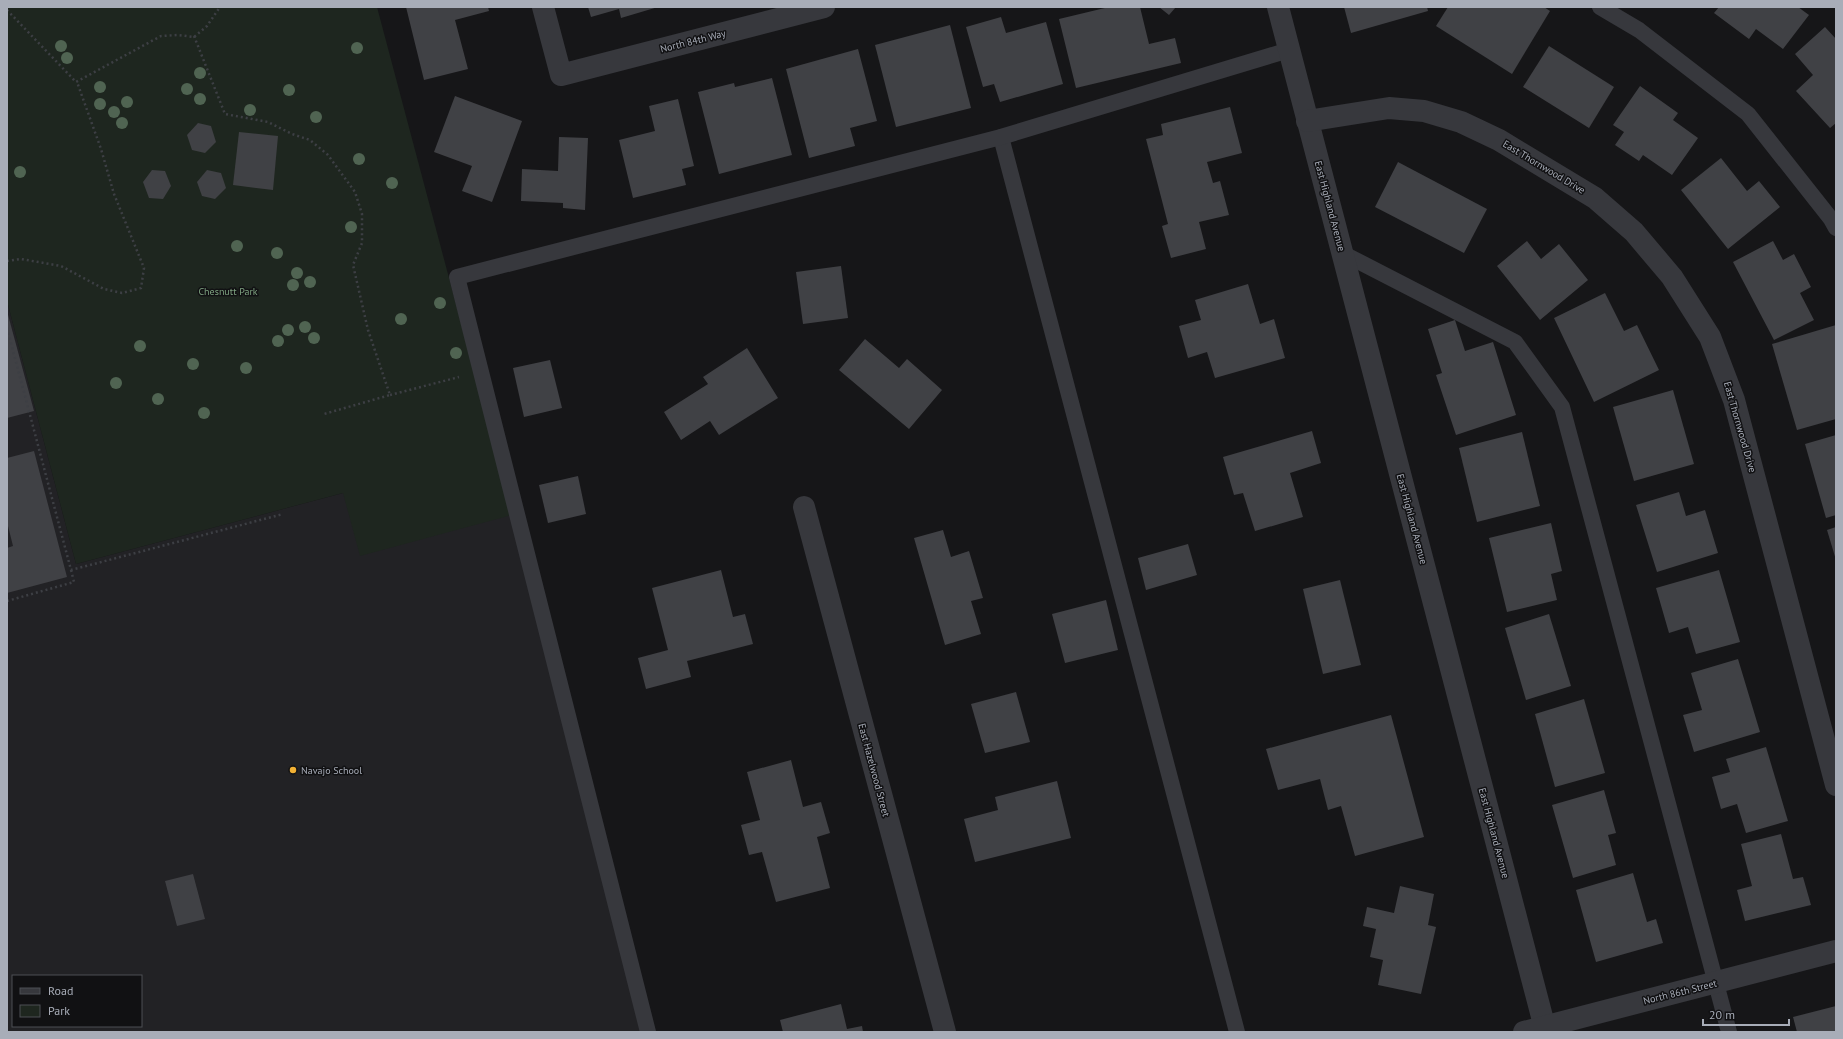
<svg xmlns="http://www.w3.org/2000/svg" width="1843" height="1039" viewBox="0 0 1843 1039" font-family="'PT Sans',sans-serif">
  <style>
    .built { fill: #222225; fill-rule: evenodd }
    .green { fill: #1e261f }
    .building { fill: #404145 }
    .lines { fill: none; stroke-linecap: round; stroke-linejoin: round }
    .path { stroke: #3d3f44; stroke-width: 2.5; stroke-dasharray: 2 3; stroke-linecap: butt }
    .lane { stroke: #37383d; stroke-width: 16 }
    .street { stroke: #37383d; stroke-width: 22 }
    .tree { fill: #506452 }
    .poi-dot { fill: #f2b134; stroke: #111113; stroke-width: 1.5 }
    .labels { text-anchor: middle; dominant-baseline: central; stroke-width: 3; stroke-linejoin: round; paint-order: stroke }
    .street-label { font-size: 10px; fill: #a8adb8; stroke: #111113 }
    .park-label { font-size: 10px; fill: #7fa381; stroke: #111113 }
    .poi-label { font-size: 10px; fill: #a8adb8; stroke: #111113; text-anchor: start }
  </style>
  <rect width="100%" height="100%" fill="#161618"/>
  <path class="built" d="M7 301 76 564 343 493 512 515 649 1032H7ZM13 976H141V1026H13Z"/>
  <path class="green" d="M7 7H377L512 515 360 556 343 493 76 564 7 301Z"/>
  <g class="building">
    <path d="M406 7H488L489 11 455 20 468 69 424 80Z"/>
    <path d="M588 7H658L621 18 619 9 591 17Z"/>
    <path d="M1109 7H1140L1149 44 1175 38 1181 63 1076 88 1059 19Z"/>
    <path d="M1159 7H1176L1169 15Z"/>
    <path d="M1344 7H1427L1428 11 1351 33Z"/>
    <path d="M1448 7H1544L1550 11 1512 74 1436 26Z"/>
    <path d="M1719 7H1798L1809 15 1783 49 1756 29 1749 39 1714 13Z"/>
    <path d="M1001 17 1006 33 1046 22 1063 84 1000 102 994 84 983 87 966 27Z"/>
    <path d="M950 25 971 108 896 127 875 45Z"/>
    <path d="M1825 27 1836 39V123L1830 128 1796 91 1813 75 1795 54Z"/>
    <path d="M1549 46 1614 87 1589 128 1523 87Z"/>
    <path d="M858 49 877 121 850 128 855 146 809 158 786 69Z"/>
    <path d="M772 78 792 155 719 174 698 92 734 83 735 87Z"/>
    <path d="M1640 86 1678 113 1673 120 1698 138 1672 175 1643 155 1639 161 1615 145 1624 132 1613 125Z"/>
    <path d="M455 96 522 121 492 202 462 191 472 166 434 152Z"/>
    <path d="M678 99 694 166 682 169 686 185 633 198 619 140 655 131 649 106Z"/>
    <path d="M1230 107 1242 153 1207 162 1213 183 1220 181 1229 215 1199 222 1206 249 1171 258 1162 226 1168 224 1146 139 1163 135 1161 124Z"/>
    <path d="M198 123 211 126 216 142 205 153 192 150 187 135Z"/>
    <path d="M239 132 278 136 273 190 233 185Z"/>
    <path d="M559 137 588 138 585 210 563 208V203L521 201 522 169 558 171Z"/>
    <path d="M1721 158 1747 191 1759 181 1780 207 1728 249 1681 190Z"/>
    <path d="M1398 162 1487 209 1464 253 1375 207Z"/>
    <path d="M152 170 165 171 171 186 163 199 149 198 143 182Z"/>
    <path d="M207 170 221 173 226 188 215 199 202 196 197 182Z"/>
    <path d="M1527 241 1541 259 1559 244 1588 280 1540 320 1497 266Z"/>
    <path d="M1773 241 1783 260 1794 254 1811 287 1800 293 1814 320 1774 340 1733 262Z"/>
    <path d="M841 266 848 318 803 324 796 272Z"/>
    <path d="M1248 284 1260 324 1274 319 1285 358 1215 378 1207 352 1188 358 1179 326 1201 320 1195 300Z"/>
    <path d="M1605 293 1624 331 1637 325 1659 370 1594 402 1554 318Z"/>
    <path d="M7 311 34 411 7 418Z"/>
    <path d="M1455 320 1465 351 1493 342 1516 415 1456 435 1436 375 1442 373 1428 329Z"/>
    <path d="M1836 325V419L1797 430 1772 344Z"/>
    <path d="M865 339 899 368 907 359 942 390 909 429 839 370Z"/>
    <path d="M747 348 778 398 719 435 710 421 681 440 664 412 708 384 703 377Z"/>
    <path d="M550 360 562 408 524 417 513 368Z"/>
    <path d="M1673 390 1694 464 1634 481 1613 407Z"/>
    <path d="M1312 431 1321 463 1290 473 1303 517 1255 531 1243 493 1234 495 1223 457Z"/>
    <path d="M1522 432 1540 506 1477 522 1459 448Z"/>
    <path d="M1836 435V515L1826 518 1805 444Z"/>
    <path d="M34 451 67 577 7 593V548L13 546 7 522V458Z"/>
    <path d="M578 476 586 514 548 523 539 485Z"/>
    <path d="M1679 492 1686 516 1705 510 1718 553 1657 572 1636 505Z"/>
    <path d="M1551 523 1562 571 1551 574 1557 600 1507 612 1489 538Z"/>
    <path d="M1836 527V560L1827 530Z"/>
    <path d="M943 530 951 557 969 551 983 598 971 601 981 634 945 645 914 538Z"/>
    <path d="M1188 544 1197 575 1146 590 1138 558Z"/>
    <path d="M721 570 733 617 745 614 753 644 687 661 691 677 646 689 638 658 668 650 652 588Z"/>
    <path d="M1719 570 1740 642 1696 654 1688 627 1669 633 1656 588Z"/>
    <path d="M1340 580 1361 665 1323 674 1303 589Z"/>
    <path d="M1106 600 1118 650 1065 663 1052 614Z"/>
    <path d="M1549 614 1571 686 1526 700 1505 628Z"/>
    <path d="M1738 659 1760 732 1694 752 1683 715 1702 710 1691 673Z"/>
    <path d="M1016 692 1030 742 985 753 971 704Z"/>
    <path d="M1584 699 1605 773 1555 787 1535 714Z"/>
    <path d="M1391 715 1424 837 1355 856 1341 806 1328 810 1320 779 1278 790 1266 749Z"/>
    <path d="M1766 747 1788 821 1746 833 1737 804 1721 809 1712 777 1730 772 1726 759Z"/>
    <path d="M791 760 803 807 821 802 830 833 817 837 830 888 776 902 762 852 749 855 741 825 760 820 747 772Z"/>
    <path d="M1057 781 1071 838 975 862 964 819 998 810 995 797Z"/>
    <path d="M1604 790 1616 833 1608 835 1616 865 1573 878 1552 805Z"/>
    <path d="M1781 834 1793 879 1803 877 1811 905 1745 921 1737 890 1752 886 1741 844Z"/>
    <path d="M1633 873 1647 922 1656 919 1663 943 1596 962 1576 890Z"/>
    <path d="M193 874 205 919 177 926 165 881Z"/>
    <path d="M1400 886 1434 894 1428 925 1436 927 1421 994 1378 985 1383 960 1370 957 1376 929 1363 926 1367 907 1394 913Z"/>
    <path d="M841 1004 847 1029 862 1026 863 1032H783L780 1020Z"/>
    <path d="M1836 1006V1032H1797L1793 1017Z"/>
  </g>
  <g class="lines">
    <g class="path">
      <path d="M7 10 76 82 161 36 178 35 194 37 207 26 220 7"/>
      <path d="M194 36 225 114 268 122 292 134 310 140 328 155 355 192 362 214V243L353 265 368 330 390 395 324 414"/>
      <path d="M7 261 21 259 61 266 104 289 122 293 141 288 144 268 114 194 101 149 77 82"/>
      <path d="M7 328 71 570 283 514"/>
      <path d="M390 395 459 377"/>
      <path d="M7 601 74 582 71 570"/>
    </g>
    <g class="lane">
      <path d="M1600 7 1639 30 1748 114 1831 219 1836 228"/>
      <path d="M1001 137 1237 1032"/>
      <path d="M1342 253 1515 342 1562 407 1729 1032"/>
      <path d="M648 1032 457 277 1001 137 1289 50"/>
    </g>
    <g class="street">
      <path d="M543 7 561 75 824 7"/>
      <path d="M1278 7 1546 1032"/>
      <path d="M1307 121 1389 108 1424 111 1461 122 1499 140 1595 198 1634 232 1672 277 1710 337 1734 400 1836 785"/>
      <path d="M804 507 945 1032"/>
      <path d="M1524 1032 1836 951"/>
    </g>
  </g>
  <g class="tree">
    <circle cx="61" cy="46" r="6"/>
    <circle cx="357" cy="48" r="6"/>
    <circle cx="67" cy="58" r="6"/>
    <circle cx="200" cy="73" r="6"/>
    <circle cx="100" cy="87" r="6"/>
    <circle cx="187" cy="89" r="6"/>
    <circle cx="289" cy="90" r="6"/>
    <circle cx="200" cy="99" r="6"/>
    <circle cx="127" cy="102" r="6"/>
    <circle cx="100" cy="104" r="6"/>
    <circle cx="250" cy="110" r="6"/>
    <circle cx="114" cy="112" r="6"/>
    <circle cx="316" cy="117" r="6"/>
    <circle cx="122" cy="123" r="6"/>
    <circle cx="359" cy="159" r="6"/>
    <circle cx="20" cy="172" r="6"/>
    <circle cx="392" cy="183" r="6"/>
    <circle cx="351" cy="227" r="6"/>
    <circle cx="237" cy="246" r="6"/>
    <circle cx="277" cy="253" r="6"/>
    <circle cx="297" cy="273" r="6"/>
    <circle cx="310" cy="282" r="6"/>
    <circle cx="293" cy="285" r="6"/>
    <circle cx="440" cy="303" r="6"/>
    <circle cx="401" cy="319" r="6"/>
    <circle cx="305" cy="327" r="6"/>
    <circle cx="288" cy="330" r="6"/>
    <circle cx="314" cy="338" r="6"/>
    <circle cx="278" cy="341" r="6"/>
    <circle cx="140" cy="346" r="6"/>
    <circle cx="456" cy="353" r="6"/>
    <circle cx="193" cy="364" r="6"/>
    <circle cx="246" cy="368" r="6"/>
    <circle cx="116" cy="383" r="6"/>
    <circle cx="158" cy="399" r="6"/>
    <circle cx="204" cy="413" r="6"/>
  </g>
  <circle class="poi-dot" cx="293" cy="770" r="4"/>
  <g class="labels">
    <g class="street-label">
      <text transform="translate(693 41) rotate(-14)">North 84th Way</text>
      <text transform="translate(1544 167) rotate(31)">East Thornwood Drive</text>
      <text transform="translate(1330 206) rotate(75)">East Highland Avenue</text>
      <text transform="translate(1740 427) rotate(74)">East Thornwood Drive</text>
      <text transform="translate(1412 519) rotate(75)">East Highland Avenue</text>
      <text transform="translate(874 770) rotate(75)">East Hazelwood Street</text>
      <text transform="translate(1494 833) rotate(75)">East Highland Avenue</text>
      <text transform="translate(1680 992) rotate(-14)">North 86th Street</text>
    </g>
    <g class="park-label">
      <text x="228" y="291">Chesnutt Park</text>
    </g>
    <g class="poi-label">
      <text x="301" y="770">Navajo School</text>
    </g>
  </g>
  <rect width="1843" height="1039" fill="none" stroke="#a8adb8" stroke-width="16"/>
  <rect x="12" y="975" width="130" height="52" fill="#111113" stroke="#4d4f55"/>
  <rect x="20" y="988" width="20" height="6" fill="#37383d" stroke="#4d4f55"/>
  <text x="48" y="995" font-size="12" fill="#a8adb8">Road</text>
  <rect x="20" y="1005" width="20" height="12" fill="#1e261f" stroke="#4d4f55"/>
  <text x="48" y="1015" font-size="12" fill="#a8adb8">Park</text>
  <path d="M1703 1019v6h86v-6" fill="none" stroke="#a8adb8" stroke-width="2"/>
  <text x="1709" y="1019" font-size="12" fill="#a8adb8" stroke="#111113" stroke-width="3" paint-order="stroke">20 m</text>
</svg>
